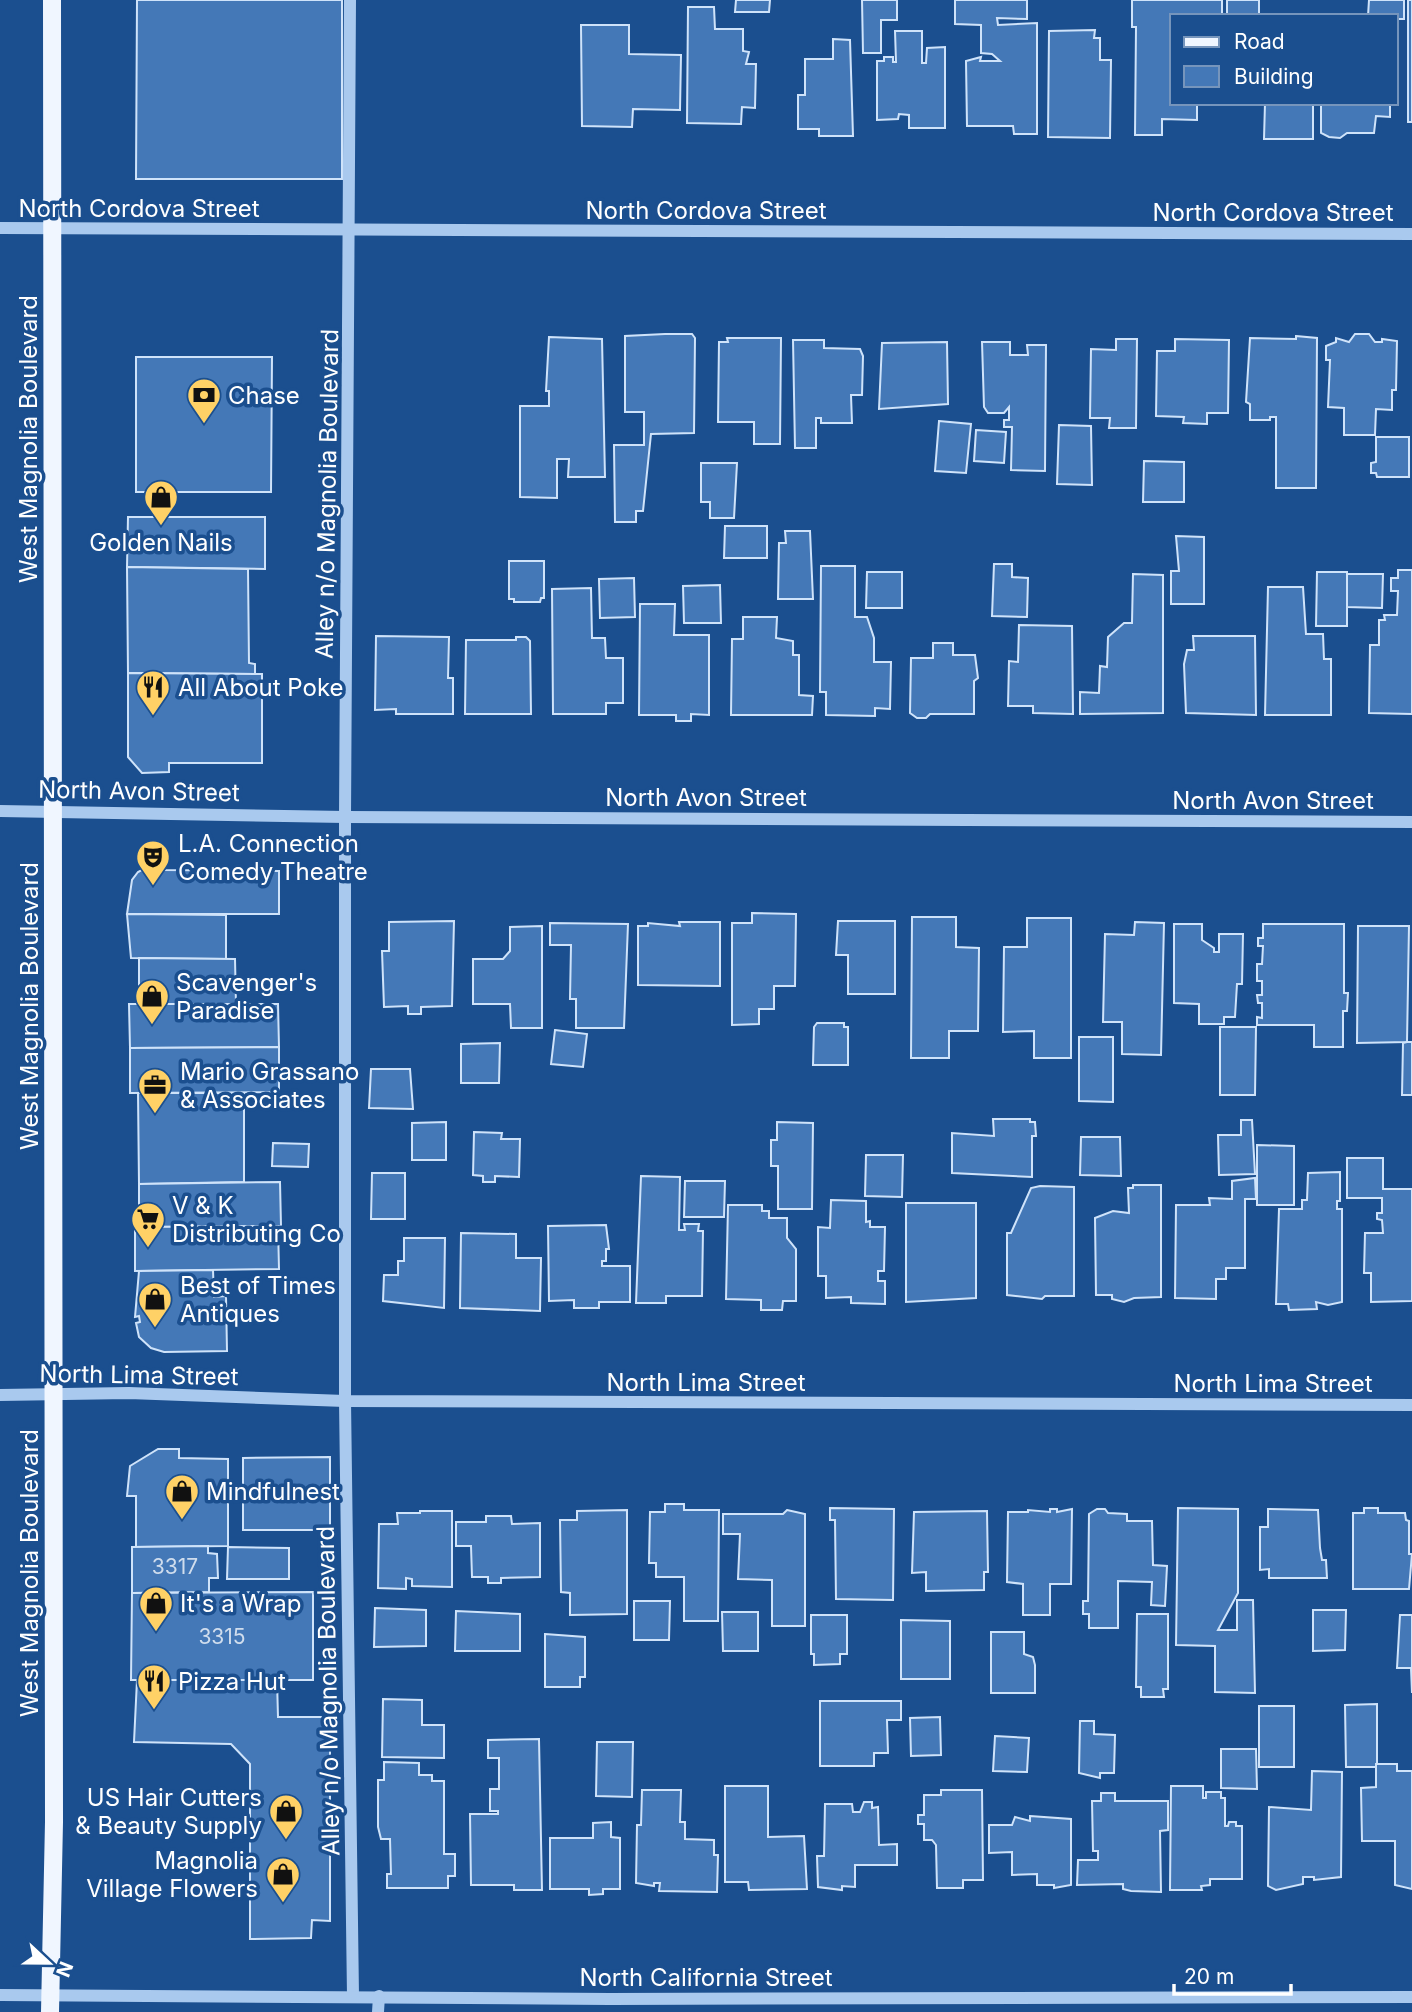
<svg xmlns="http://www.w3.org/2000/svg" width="1412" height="2012" viewBox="0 0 1412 2012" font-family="Inter,sans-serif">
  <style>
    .building { fill: #4478b7; stroke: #cfe3fa; stroke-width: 2 }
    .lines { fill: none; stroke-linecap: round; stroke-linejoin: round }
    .minor { stroke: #a9c9ee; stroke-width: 12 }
    .major { stroke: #f0f6ff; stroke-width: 18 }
    .labels { text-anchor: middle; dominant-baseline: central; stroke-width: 7; stroke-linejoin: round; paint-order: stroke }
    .number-label { font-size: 21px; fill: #d0dded }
    .street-label { font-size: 24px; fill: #fff; stroke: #1b4f8f }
    .poi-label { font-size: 24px; fill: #fff; stroke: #1b4f8f; text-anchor: start }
  </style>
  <rect width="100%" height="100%" fill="#1b4f8f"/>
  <g class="building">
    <path d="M137 0H342V179H136Z"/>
    <path d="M736 0H770L769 12H735Z"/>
    <path d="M862 0H897V20H881V53H863Z"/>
    <path d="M955 0H1027V19L997 18 998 25 1037 23V134H1014L1013 126H967L966 61 981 57 980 61H1000L992 54 981 53V25L955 24Z"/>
    <path d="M1132 0H1222V16H1172V103H1197V120L1162 119V135H1135L1136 27H1132Z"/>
    <rect x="1227" y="0" width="32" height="16"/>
    <path d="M1369 0H1404V19H1396V16H1368Z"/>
    <rect x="1408" y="0" width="4" height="122"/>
    <path d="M688 7H714L715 29H743V51L749 52 746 64H756L755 108 742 107 741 124 687 123Z"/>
    <path d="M581 25H629V54L681 55 680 110 633 109 632 127 582 126Z"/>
    <path d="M1095 30 1094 38H1100V60H1111L1110 138 1048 137 1049 31Z"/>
    <path d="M895 31H922V63H926L927 48 945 47V128H909V115L899 114 898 119 877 120V61H884V57H893V62H896Z"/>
    <path d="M833 39 850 40 853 136H819V129H798V95H805V59H833Z"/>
    <path d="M1265 103H1313V139H1264Z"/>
    <path d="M1321 103H1390V117L1376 116 1374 133H1347L1340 138 1329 137 1321 133Z"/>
    <path d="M665 334H692L695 338 694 433 651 434 643 511H636V522H615L614 445H644V412H625V336Z"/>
    <path d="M1355 334H1369L1375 342H1382V339L1397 341 1396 390H1392V410L1376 409 1375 435H1344V408L1328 407 1330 360H1326V346L1336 342V338L1349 342Z"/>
    <path d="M1296 336 1317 338 1316 488H1276V417H1270V420H1250V404L1246 402 1250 338 1296 339Z"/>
    <path d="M549 337 602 339 605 477H568L569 459H557V498L520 497V406H549V391H546Z"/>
    <path d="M727 338H781L780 444H754V422H718L719 342H728Z"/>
    <path d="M1116 339H1137L1136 428H1109L1110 418H1090L1091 349 1116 350Z"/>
    <path d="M1175 339 1229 340 1228 413H1207V424L1183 423 1184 417 1156 416 1157 351H1175Z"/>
    <path d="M793 340H824V348L860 349 863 356 862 395H851L852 423H821V418H816V448H795Z"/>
    <path d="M947 342 948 404 879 409 882 343Z"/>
    <path d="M982 342H1010V355H1028L1027 345H1046L1045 471 1011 470 1012 427H1004V420H1009V407L1004 413H988L984 407Z"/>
    <path d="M136 357H272L271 492H136Z"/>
    <path d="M939 421 971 424 966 473 935 471Z"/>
    <path d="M1059 425 1091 426 1092 485 1057 484Z"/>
    <path d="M976 430 1006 432 1004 463 974 461Z"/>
    <path d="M1376 437H1409V477H1377L1376 473H1371V463L1376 462Z"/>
    <path d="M1144 461 1184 462V502H1143Z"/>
    <path d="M701 463H737L734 518H710V502H701Z"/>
    <path d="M128 517H265V569L127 567Z"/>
    <path d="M725 526H767V558H724Z"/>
    <path d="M785 531H810L813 599H778L779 543H786Z"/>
    <path d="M1176 536 1204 537V604H1171V571H1179Z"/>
    <path d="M509 561H544V598H541L540 602H514V599H509Z"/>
    <path d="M994 564H1012V577L1028 578 1027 617 992 616Z"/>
    <path d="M821 566H855V617H867L874 638V662H891L890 709 875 708V716L826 715V692H820Z"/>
    <path d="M127 567 248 569 249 663 255 664V674L128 673Z"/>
    <path d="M1398 570H1412V714L1369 713 1370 645H1379V620H1385L1384 615H1397L1398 591H1391V578H1398Z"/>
    <path d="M867 572H902V608H866Z"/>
    <path d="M1317 572H1347V626H1316Z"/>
    <path d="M1133 574 1163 575V713L1080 714V692L1099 693 1100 666 1107 667 1108 637 1124 623H1132Z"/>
    <path d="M1347 574H1383L1382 608 1347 607Z"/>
    <path d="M634 578 635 617 600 618 599 579Z"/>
    <path d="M720 585 721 623H684L683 586Z"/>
    <path d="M1268 587H1303L1306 634H1323L1324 659H1331V715H1265Z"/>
    <path d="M591 588 592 638H605L606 658H623V703H606V714H553L552 589Z"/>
    <path d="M640 604H675L674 635H709V715L691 714V721H676V715H639Z"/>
    <path d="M743 617H777L776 638 793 641V655H799V695L813 696 812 715H731L732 639H743Z"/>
    <path d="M1019 625 1072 626 1073 714 1033 713V706H1008L1009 661 1018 662Z"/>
    <path d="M376 636 449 637 448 678H453V714H396V709L375 710Z"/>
    <path d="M1193 636H1255L1256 715 1186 713 1184 664 1187 650H1194Z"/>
    <path d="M516 637H526L530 641 531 714H465L466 640H516Z"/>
    <path d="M933 643H953V655H975L978 678 974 681V714H930L926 718H917L910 713 911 658H933Z"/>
    <path d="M128 673 262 674V763H169V772L142 773 128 757Z"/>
    <path d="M157 862H163V870L279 871V914H127L132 880 138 872Z"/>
    <path d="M752 913 796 914 795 986H774V1009H759V1024L732 1025V923H752Z"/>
    <path d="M127 914 226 915V959L131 958Z"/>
    <path d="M912 917H956V947L979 948 978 1031H949V1058H911Z"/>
    <path d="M1027 918H1071V1058H1034V1031L1003 1032 1004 947H1027Z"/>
    <path d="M454 921 452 1006 421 1007V1014H408V1006L384 1007 382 951H389V922Z"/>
    <path d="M838 921H895V994H848V955H836Z"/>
    <path d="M679 922H720V986L638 985V926H648V923L680 926Z"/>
    <path d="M1135 922 1164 923 1161 1055 1122 1054V1022H1103L1105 934 1134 935Z"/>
    <path d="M550 923 628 924 624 1028H576V999H570L571 945H550Z"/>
    <path d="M1174 924H1202V940L1214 948V952H1219V934H1243L1242 984H1237L1235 1017H1224V1024H1199V1004L1174 1003Z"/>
    <path d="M1263 924H1344V993H1348L1347 1011H1343V1047H1314V1025H1257V1017L1262 1018V1003H1258L1257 995H1262V981H1257V964H1262L1263 946H1258V938H1263Z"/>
    <path d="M542 926V1028H511L510 1004H473V959H503L510 951V927Z"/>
    <path d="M1358 926H1409L1407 1042 1357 1043Z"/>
    <path d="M139 958 235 959 236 1005 139 1004Z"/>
    <path d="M129 1004H278L279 1047 130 1048Z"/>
    <path d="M817 1023H844V1027H848V1065H813L814 1027Z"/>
    <path d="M1220 1027H1256L1255 1095H1220Z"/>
    <path d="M555 1030 587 1034 583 1067 551 1064Z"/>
    <path d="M1079 1037H1113V1102L1079 1101Z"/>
    <path d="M1407 1042H1412V1095H1402L1403 1043Z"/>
    <path d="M500 1043 499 1083H461V1044Z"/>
    <path d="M279 1047V1092L130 1093V1048Z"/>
    <path d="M371 1069H410L413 1109 369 1108Z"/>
    <path d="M138 1093H244V1182L139 1184Z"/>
    <path d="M993 1119H1030V1122H1035L1036 1136H1032V1177L952 1173V1133L994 1136Z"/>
    <path d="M1241 1120H1252L1255 1174 1219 1175 1218 1135H1241Z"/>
    <path d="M446 1122V1160H412V1123Z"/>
    <path d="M777 1122 813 1123 812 1209H778V1166H771V1140H777Z"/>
    <path d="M474 1132 502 1133 501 1139H520L519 1177 495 1176V1182H483V1176L473 1175Z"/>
    <path d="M1081 1137H1120L1121 1176 1080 1175Z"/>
    <path d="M273 1143 309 1144 308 1167 272 1166Z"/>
    <path d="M1257 1145 1294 1146V1205H1257Z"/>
    <path d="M866 1155H903L902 1197 865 1196Z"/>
    <path d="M1347 1158H1383V1189H1412V1301L1371 1302V1273H1364L1365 1233H1383L1382 1220 1377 1219V1213H1382V1198H1347Z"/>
    <path d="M1340 1172V1201H1337V1209H1342V1302L1328 1305 1316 1302 1317 1309 1289 1310 1288 1304H1276L1279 1209H1302V1200H1307L1308 1173Z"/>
    <path d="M372 1173H405V1219H371Z"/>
    <path d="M641 1176 680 1177 679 1230H685L684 1224H699L698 1231H703L702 1296H666V1303H636Z"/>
    <path d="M1255 1178 1256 1199H1245V1268H1226V1279H1216V1299L1175 1298 1176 1205H1210L1209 1198 1232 1199V1181Z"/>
    <path d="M685 1181H725L724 1217H684Z"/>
    <path d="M280 1182 281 1226 139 1227V1184Z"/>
    <path d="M1133 1185H1161V1297L1134 1298 1124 1302 1112 1299V1295H1096L1095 1218 1113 1211 1129 1213 1128 1188H1133Z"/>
    <path d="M1040 1186 1074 1187V1296H1045L1042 1299 1007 1295V1233H1011L1031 1188Z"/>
    <path d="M831 1200 866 1201V1222L870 1221V1227H885L884 1271H878V1281H885V1304L851 1303V1297L826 1298V1276H818V1227L830 1228Z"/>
    <path d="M906 1203H976V1298L906 1302Z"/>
    <path d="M728 1205H762V1211H769V1218H787V1238L796 1249V1301H783L782 1310H761V1300L726 1299Z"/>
    <path d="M606 1225 609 1249H606V1261H602V1266H630V1302H599V1308H574V1300L549 1301 548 1226Z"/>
    <path d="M278 1226 279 1269 135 1271V1227Z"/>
    <path d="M461 1233 516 1234V1258H541L540 1311 460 1308Z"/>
    <path d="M404 1238H445L444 1308 383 1301 384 1275H398V1261H404Z"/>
    <path d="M213 1270 214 1297 226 1296 227 1351 164 1352 151 1348 139 1337 136 1323 140 1322 139 1316 135 1317 139 1271Z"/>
    <path d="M158 1449H179V1458L228 1459V1546L136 1547V1496H127L130 1466Z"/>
    <path d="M330 1457V1530H243V1458Z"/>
    <path d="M665 1504H684V1510H719L718 1621H684V1577H656V1563H649L650 1512H665Z"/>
    <path d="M830 1508 894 1509 893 1600 836 1599 835 1520H830Z"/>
    <path d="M1178 1508 1238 1509V1593L1218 1630H1237V1600H1253L1255 1693 1215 1692V1646L1176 1645Z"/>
    <path d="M1364 1508H1378V1513H1405L1406 1520 1409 1521V1554H1412L1409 1589H1353V1513H1364Z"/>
    <path d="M1050 1509H1057V1512L1072 1509 1071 1584H1050V1615H1023V1584L1007 1582 1008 1512H1028V1510L1050 1512Z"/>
    <path d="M1097 1509H1105L1108 1513 1127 1514V1521H1152L1153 1565 1167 1566 1165 1606 1151 1605 1152 1582 1118 1581V1628H1089V1614H1083V1601H1088L1089 1514Z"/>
    <path d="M1268 1509 1318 1510 1320 1548 1322 1560H1326L1327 1578H1269V1569L1260 1570V1527H1268Z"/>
    <path d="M627 1510V1614L570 1615V1593L561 1592 560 1520H577V1511Z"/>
    <path d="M787 1510 805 1514V1626H772V1580L738 1579 740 1534H723V1514H783Z"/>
    <path d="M420 1511H452V1587L412 1586V1579L406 1578V1589L378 1588 379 1524H398L397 1513H420Z"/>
    <path d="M987 1511 988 1572H984V1590L926 1591V1572L912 1573 914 1512Z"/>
    <path d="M486 1516H511L512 1524 540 1523V1577L501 1578V1583H488V1577H472L471 1546H456V1522H486Z"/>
    <path d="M208 1546V1553L217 1554 218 1578H209V1592L132 1593V1547Z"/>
    <path d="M228 1547 289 1548V1579H227Z"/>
    <path d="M313 1592V1680H131L132 1593Z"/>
    <path d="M634 1601H670L669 1640H634Z"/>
    <path d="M375 1608 426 1610V1646L374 1647Z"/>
    <path d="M1313 1610H1346L1345 1650 1313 1651Z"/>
    <path d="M456 1611 520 1614V1651H455Z"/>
    <path d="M722 1612H758V1651H723Z"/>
    <path d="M1137 1614H1168V1689H1163L1164 1697H1141V1687H1136Z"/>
    <path d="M811 1615H847V1654H840V1664L814 1665V1654H811Z"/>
    <path d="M1400 1615H1412V1693L1411 1668H1397Z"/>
    <path d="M901 1620 950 1621V1679H901Z"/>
    <path d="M991 1632H1024V1654L1033 1657 1035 1665V1693H991Z"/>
    <path d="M545 1634 585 1637V1677H580V1687H545Z"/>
    <path d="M137 1680H277L278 1717H330V1921L312 1920 311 1938 250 1939V1764L231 1744 134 1742Z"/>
    <path d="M383 1699 422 1700V1725H444V1758L382 1757Z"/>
    <path d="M820 1701H901V1720H887L888 1753H874V1766H820Z"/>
    <path d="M1377 1704V1767H1346L1345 1705Z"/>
    <rect x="1259" y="1706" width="35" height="61"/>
    <path d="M940 1717 941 1755 911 1756 910 1718Z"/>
    <path d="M1080 1721H1094V1734L1115 1735 1114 1773H1100V1778L1079 1773Z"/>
    <path d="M995 1736 1029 1738 1027 1772 993 1771Z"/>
    <path d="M539 1739 542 1890H514V1885H471L470 1814H498V1811H490V1789H499V1758H488V1740Z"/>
    <path d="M597 1742H633L632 1797 596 1796Z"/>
    <path d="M1221 1749H1256L1257 1789 1221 1788Z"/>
    <path d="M384 1762 419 1763V1775H432V1781H444V1854H455V1876H448V1888H387V1874H391L390 1839H381L378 1827V1780H384Z"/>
    <path d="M1376 1764H1397V1771H1412V1889L1395 1885V1841H1362L1361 1788 1376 1787Z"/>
    <path d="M1312 1771 1342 1772 1341 1877 1314 1880V1877H1303V1884L1276 1890 1268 1886 1269 1807 1311 1810Z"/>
    <path d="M725 1786H768V1837L804 1836 807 1889 749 1890 748 1882H725Z"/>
    <path d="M1171 1786H1203V1798H1206V1792H1221V1798H1225V1826H1228L1229 1822H1236V1826H1242V1879H1210V1885L1201 1886 1202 1890H1170Z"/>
    <path d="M642 1790H681L680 1822H685V1839L714 1840V1855H718L717 1892 659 1891 660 1883H654V1886L636 1883 637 1825H641Z"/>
    <path d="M941 1790H982L983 1880H963V1888H937L936 1845 932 1840H924V1824H918V1815H924V1795H941Z"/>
    <path d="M1101 1793H1115V1801H1168V1830L1160 1831 1161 1892 1131 1891 1123 1889V1884L1077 1885 1078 1860H1098V1851H1093L1092 1801H1101Z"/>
    <path d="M864 1802H872V1808L878 1807 879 1845 897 1844V1865H855V1887L842 1886V1890L818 1887 817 1856H824L825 1804H852L853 1812H860Z"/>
    <path d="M1030 1816 1071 1819V1885L1054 1888V1885H1037V1874L1012 1875V1852L989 1853V1825H1012L1015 1817 1030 1821Z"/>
    <path d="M611 1822V1837L620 1838V1889H603V1894L589 1895V1889H550V1838H593V1823Z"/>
  </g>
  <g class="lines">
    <g class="minor">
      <path d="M350 0 345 817V1401L353 1996"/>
      <path d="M0 228 1412 234"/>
      <path d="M0 811 345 817 1412 822"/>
      <path d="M0 1395 129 1393 345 1401 1412 1405"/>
      <path d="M0 1995 610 1999 1412 1997"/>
      <path d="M378 2012 379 1996"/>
    </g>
    <path class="major" d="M50 2012 54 1822 52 0"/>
  </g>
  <defs>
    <g id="bank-pin" transform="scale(1.75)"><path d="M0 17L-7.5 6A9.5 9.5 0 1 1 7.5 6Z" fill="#ffd166" stroke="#1b4f8f"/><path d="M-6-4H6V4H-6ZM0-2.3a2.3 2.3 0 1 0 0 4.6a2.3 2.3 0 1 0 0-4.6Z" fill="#111"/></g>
    <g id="shop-pin" transform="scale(1.75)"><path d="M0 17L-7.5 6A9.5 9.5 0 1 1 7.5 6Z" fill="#ffd166" stroke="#1b4f8f"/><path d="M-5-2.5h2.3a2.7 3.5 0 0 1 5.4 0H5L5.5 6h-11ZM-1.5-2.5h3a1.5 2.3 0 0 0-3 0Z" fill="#111"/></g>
    <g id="restaurant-pin" transform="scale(1.75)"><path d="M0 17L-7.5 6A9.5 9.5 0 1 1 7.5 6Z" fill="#ffd166" stroke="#1b4f8f"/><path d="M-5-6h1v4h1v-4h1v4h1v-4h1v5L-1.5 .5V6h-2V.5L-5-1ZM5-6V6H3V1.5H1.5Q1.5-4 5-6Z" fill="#111"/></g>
    <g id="theatre-pin" transform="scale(1.75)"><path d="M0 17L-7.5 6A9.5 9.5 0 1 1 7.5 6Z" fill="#ffd166" stroke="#1b4f8f"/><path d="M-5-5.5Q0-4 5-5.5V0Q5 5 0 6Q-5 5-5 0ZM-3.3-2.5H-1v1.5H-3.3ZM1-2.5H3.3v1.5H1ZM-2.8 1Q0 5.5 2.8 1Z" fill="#111"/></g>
    <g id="office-pin" transform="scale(1.75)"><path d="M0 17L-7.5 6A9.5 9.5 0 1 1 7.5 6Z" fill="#ffd166" stroke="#1b4f8f"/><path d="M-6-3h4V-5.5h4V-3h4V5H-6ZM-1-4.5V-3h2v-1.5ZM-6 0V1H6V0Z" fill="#111"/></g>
    <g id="supermarket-pin" transform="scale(1.75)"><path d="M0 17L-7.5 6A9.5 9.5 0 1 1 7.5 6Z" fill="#ffd166" stroke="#1b4f8f"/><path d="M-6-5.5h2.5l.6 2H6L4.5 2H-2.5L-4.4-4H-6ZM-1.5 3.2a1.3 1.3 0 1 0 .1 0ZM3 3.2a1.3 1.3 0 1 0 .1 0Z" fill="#111"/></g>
  </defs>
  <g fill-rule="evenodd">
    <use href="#bank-pin" x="204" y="395"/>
    <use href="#shop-pin" x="161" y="497"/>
    <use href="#restaurant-pin" x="153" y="687"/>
    <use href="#theatre-pin" x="153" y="857"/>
    <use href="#shop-pin" x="152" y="996"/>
    <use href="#office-pin" x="155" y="1085"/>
    <use href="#supermarket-pin" x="148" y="1219"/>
    <use href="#shop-pin" x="155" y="1299"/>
    <use href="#shop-pin" x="182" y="1491"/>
    <use href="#shop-pin" x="156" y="1603"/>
    <use href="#restaurant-pin" x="154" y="1681"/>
    <use href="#shop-pin" x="286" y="1811"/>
    <use href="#shop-pin" x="283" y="1874"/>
  </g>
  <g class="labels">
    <g class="number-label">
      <text x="175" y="1566">3317</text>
      <text x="222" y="1636">3315</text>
    </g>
    <g class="street-label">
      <text x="139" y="208">North Cordova Street</text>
      <text x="706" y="210">North Cordova Street</text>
      <text x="1273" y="212">North Cordova Street</text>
      <text transform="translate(28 439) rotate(-90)">West Magnolia Boulevard</text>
      <text transform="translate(327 494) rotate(-89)">Alley n/o Magnolia Boulevard</text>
      <text transform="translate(139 791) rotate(1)">North Avon Street</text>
      <text x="706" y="797">North Avon Street</text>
      <text x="1273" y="800">North Avon Street</text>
      <text transform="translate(29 1006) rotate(-90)">West Magnolia Boulevard</text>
      <text transform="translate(139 1375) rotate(1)">North Lima Street</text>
      <text x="706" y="1382">North Lima Street</text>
      <text x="1273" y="1383">North Lima Street</text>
      <text transform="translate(29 1573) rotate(-90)">West Magnolia Boulevard</text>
      <text transform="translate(328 1691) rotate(-91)">Alley n/o Magnolia Boulevard</text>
      <text x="706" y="1977">North California Street</text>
    </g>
    <g class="poi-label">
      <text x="228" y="395">Chase</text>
      <text x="161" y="542" text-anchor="middle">Golden Nails</text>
      <text x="178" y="687">All About Poke</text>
      <text x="178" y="843">L.A. Connection<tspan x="178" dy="28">Comedy Theatre</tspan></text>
      <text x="176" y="982">Scavenger's<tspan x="176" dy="28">Paradise</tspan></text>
      <text x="180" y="1071">Mario Grassano<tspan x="180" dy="28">&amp; Associates</tspan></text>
      <text x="172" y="1205">V &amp; K<tspan x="172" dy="28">Distributing Co</tspan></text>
      <text x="180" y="1285">Best of Times<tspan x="180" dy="28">Antiques</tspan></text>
      <text x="206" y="1491">Mindfulnest</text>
      <text x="180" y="1603">It's a Wrap</text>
      <text x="178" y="1681">Pizza Hut</text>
      <text x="262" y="1797" text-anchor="end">US Hair Cutters<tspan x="262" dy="28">&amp; Beauty Supply</tspan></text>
      <text x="258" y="1860" text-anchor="end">Magnolia<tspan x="258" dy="28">Village Flowers</tspan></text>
    </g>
  </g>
  <rect x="1170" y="14" width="228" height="91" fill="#1b4f8f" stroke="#7695bc" stroke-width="2"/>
  <rect x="1184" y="37" width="35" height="10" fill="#f0f6ff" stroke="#7695bc" stroke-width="2"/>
  <text x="1234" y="49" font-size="21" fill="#ffffff">Road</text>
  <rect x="1184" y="66" width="35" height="21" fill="#4478b7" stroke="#7695bc" stroke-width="2"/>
  <text x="1234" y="84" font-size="21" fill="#ffffff">Building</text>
  <g transform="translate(49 1963) rotate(112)" stroke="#1b4f8f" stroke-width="5" paint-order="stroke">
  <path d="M0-5L12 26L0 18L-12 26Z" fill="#ffffff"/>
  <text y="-10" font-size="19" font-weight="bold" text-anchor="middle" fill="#ffffff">N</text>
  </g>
  <path d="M1174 1984v10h117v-10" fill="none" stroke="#ffffff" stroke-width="3.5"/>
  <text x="1184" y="1984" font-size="21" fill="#ffffff" stroke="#1b4f8f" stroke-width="5" paint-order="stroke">20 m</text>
</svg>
